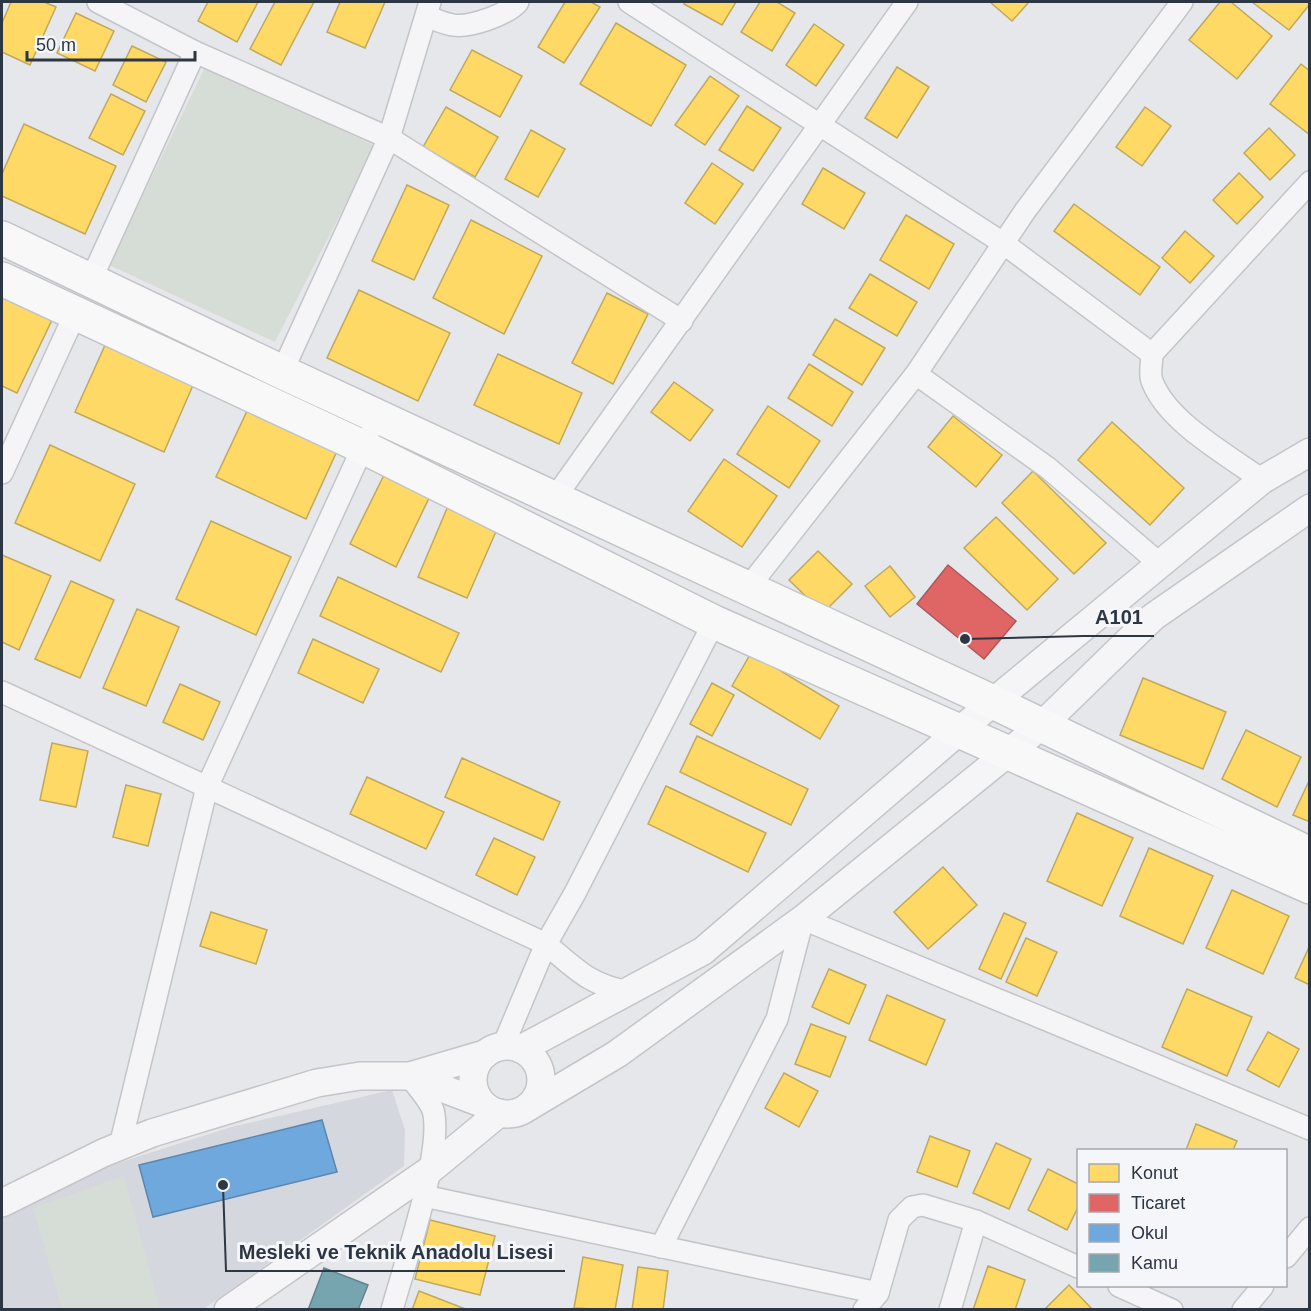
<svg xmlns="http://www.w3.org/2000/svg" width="1311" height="1311" viewBox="0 0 1311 1311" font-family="Arial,sans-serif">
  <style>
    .built { fill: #d4d7dd }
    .green { fill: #d6ddd6 }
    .homes { fill: #ffd966; stroke: #c0a85c; stroke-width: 1.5 }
    .shops { fill: #e06666; stroke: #aa585c; stroke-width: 1.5 }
    .schools { fill: #6fa8dc; stroke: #5b86ae; stroke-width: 1.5 }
    .public { fill: #76a5af; stroke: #60848f; stroke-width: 1.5 }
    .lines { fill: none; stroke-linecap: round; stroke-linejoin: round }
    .minor-casing { stroke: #c3c5c8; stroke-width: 24 }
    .tertiary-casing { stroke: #c3c5c8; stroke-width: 30 }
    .primary-casing { stroke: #c2c4c7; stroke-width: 36 }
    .minor { stroke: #f5f5f7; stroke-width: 21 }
    .tertiary { stroke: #f5f5f7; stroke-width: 27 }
    .primary { stroke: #f8f8f8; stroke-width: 33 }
    .leader { fill: none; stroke: #2d3643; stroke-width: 2 }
    .callout-dot { fill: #2d3643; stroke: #f4f6f9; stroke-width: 2 }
    .callout-label { font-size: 20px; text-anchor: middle; font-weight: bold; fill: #2d3643; stroke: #f4f6f9; stroke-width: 6; stroke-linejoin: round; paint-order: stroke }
  </style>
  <rect width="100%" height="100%" fill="#e5e7ea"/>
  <path class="built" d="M392 1090 405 1130 404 1166 204 1309H2V1218L26 1204 115 1164 231 1127Z"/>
  <g class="green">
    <path d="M206 65 375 146 275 342 109 265Z"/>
    <path d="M124 1176 160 1309H62L33 1208Z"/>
  </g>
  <g class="homes">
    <path d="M11 2H44L56 7 30 65 2 52V23Z"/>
    <path d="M208 2H258L237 42 198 21Z"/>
    <path d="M275 2H314L281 65 250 49Z"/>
    <path d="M340 2H385L365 48 327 32Z"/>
    <path d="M565 2H591L600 7 564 63 538 47Z"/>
    <path d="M686 2H736L722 25 684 4Z"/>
    <path d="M760 2H777L795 13 772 51 741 32Z"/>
    <path d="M990 2H1029L1012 21Z"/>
    <path d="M1220 2H1231L1272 36 1237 79 1189 40Z"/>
    <path d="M1252 2H1310V4L1289 30Z"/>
    <path d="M76 13 114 31 95 71 57 53Z"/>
    <path d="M616 23 686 65 651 126 580 84Z"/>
    <path d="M814 24 844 45 816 86 786 65Z"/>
    <path d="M132 46 166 62 146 102 113 85Z"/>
    <path d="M472 50 522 76 500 117 450 90Z"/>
    <path d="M1301 64 1310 71V135L1270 104Z"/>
    <path d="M897 67 929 87 897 138 865 118Z"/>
    <path d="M710 76 739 96 705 145 675 125Z"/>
    <path d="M111 94 145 111 123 155 89 138Z"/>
    <path d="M747 106 781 128 753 171 719 150Z"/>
    <path d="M446 107 498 137 475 177 423 147Z"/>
    <path d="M1145 107 1171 126 1142 166 1116 147Z"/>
    <path d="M24 124 116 166 85 234 2 196V174Z"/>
    <path d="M1269 128 1295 155 1270 180 1244 153Z"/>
    <path d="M531 130 565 149 538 197 505 179Z"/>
    <path d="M712 163 743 184 715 224 685 203Z"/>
    <path d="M823 168 865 193 844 229 802 204Z"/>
    <path d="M1239 173 1263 197 1237 224 1213 200Z"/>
    <path d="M407 185 449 205 414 280 372 261Z"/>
    <path d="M1074 204 1160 267 1140 295 1054 231Z"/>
    <path d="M906 215 954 244 929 289 880 260Z"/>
    <path d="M471 220 542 256 504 334 433 298Z"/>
    <path d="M1185 231 1214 256 1190 283 1162 258Z"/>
    <path d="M870 274 917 302 897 336 849 308Z"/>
    <path d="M359 290 450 333 418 401 327 358Z"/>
    <path d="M607 293 648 314 613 384 572 363Z"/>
    <path d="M2 296 52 320 17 393 2 386Z"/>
    <path d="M835 319 885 348 862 385 813 355Z"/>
    <path d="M106 343 194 383 164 452 75 412Z"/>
    <path d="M498 354 582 393 559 444 474 405Z"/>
    <path d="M809 364 853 392 832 426 788 398Z"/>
    <path d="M674 382 713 410 690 441 651 412Z"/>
    <path d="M768 406 820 441 789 488 737 454Z"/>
    <path d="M248 409 337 451 306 519 216 477Z"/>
    <path d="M953 416 1002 455 976 487 928 447Z"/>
    <path d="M1112 422 1184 488 1150 525 1078 460Z"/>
    <path d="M50 445 135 484 100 561 15 523Z"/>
    <path d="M724 459 777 496 742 547 688 511Z"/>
    <path d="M1033 471 1106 543 1074 574 1002 503Z"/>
    <path d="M385 473 430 496 396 567 350 544Z"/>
    <path d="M448 506 498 527 467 598 418 577Z"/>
    <path d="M996 517 1058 579 1027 610 964 548Z"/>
    <path d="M211 521 291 557 256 635 176 599Z"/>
    <path d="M818 551 852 584 823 613 789 580Z"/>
    <path d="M2 555 51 576 19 650 2 642Z"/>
    <path d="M890 566 915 597 890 617 865 586Z"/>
    <path d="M338 577 459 633 441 672 320 616Z"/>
    <path d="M71 581 114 600 80 678 35 659Z"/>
    <path d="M137 609 179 627 146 706 103 688Z"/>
    <path d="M313 639 379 669 363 703 298 673Z"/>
    <path d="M751 653 839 706 820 739 732 686Z"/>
    <path d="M1143 678 1226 712 1203 769 1120 735Z"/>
    <path d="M712 683 734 695 712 736 690 724Z"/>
    <path d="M180 684 220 702 203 740 163 722Z"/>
    <path d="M1246 730 1301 757 1277 807 1222 779Z"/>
    <path d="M697 736 808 789 791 825 680 772Z"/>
    <path d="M52 743 88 751 76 807 40 800Z"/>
    <path d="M462 758 560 802 543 840 445 797Z"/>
    <path d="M367 777 444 812 426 849 350 814Z"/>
    <path d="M1310 779V822L1293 815Z"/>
    <path d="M126 785 161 794 148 846 113 837Z"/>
    <path d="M666 786 766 833 748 872 648 824Z"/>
    <path d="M1077 813 1133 838 1102 906 1047 881Z"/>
    <path d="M494 838 535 857 517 895 476 875Z"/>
    <path d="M1149 848 1213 876 1183 944 1120 916Z"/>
    <path d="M943 867 977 905 928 949 894 912Z"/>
    <path d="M1232 890 1289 916 1263 974 1206 948Z"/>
    <path d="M211 912 267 930 256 964 200 946Z"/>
    <path d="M1004 913 1026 923 1001 979 979 969Z"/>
    <path d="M1026 938 1057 952 1037 996 1006 982Z"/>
    <path d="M1310 945V985L1295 978Z"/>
    <path d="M829 969 866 985 849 1024 812 1007Z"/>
    <path d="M1187 989 1252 1017 1227 1076 1162 1047Z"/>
    <path d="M887 995 945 1020 926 1065 869 1040Z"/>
    <path d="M811 1024 846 1037 830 1077 795 1064Z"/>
    <path d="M1268 1032 1299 1049 1279 1087 1247 1070Z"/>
    <path d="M784 1073 818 1091 799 1127 765 1108Z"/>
    <path d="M1196 1124 1237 1141 1233 1150H1186Z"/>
    <path d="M930 1136 970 1151 957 1187 917 1172Z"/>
    <path d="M996 1143 1031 1159 1009 1209 973 1193Z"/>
    <path d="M1048 1169 1078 1184V1207L1067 1230 1028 1210Z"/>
    <path d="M430 1220 495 1236 480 1295 415 1279Z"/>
    <path d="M583 1257 623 1265 615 1310 574 1308Z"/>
    <path d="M988 1266 1025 1280 1015 1310H973Z"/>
    <path d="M638 1267 668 1271 663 1310H632Z"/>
    <path d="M1069 1285 1093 1310H1044Z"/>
    <path d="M419 1291 468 1310H412Z"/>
  </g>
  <path class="shops" d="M948 565 1016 621 984 659 917 604Z"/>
  <path class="schools" d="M322 1120 337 1172 153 1217 139 1165Z"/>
  <path class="public" d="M324 1268 368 1285 358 1310H308Z"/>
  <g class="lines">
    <g class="minor-casing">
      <g id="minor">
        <path d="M98 2 195 52 389 138 682 321"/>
        <path d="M629 2 1003 243 1152 354"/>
        <path d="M426 16C435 19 444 24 453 25 470 28 508 14 518 2"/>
        <path d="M90 282 195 52"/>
        <path d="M282 372 389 138 430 2"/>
        <path d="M916 374 1048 468 1160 564"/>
        <path d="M2 473 76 312"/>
        <path d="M1262 480C1228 455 1167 422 1152 381 1149 374 1152 362 1152 354L1310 182"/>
        <path d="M554 499 907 2"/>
        <path d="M747 589 916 374 1025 211 1182 2"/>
        <path d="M2 692 546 944C576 969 589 985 629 992"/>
        <path d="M503 1046 546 944 575 893 714 622"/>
        <path d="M120 1146 207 787 368 436"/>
        <path d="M424 1196 878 1293"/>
        <path d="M661 1247 777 1019 803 919 1310 1129"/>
        <path d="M1286 1257 1310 1228"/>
        <path d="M1119 1286 1172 1310"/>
        <path d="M392 1310C404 1265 444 1150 433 1110 429 1099 416 1086 410 1076"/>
        <path d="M864 1310 878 1293 899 1220 912 1207 923 1205 976 1221 1078 1267"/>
        <path d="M950 1310 976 1221"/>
        <path d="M1243 1310 1263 1286"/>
      </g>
    </g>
    <g class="tertiary-casing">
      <g id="tertiary">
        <circle cx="507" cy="1080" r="34"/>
        <path d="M521 1049 703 951 993 702 1160 564 1262 480 1310 452"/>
        <path d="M410 1076 481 1103"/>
        <path d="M528 1107 617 1054 803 919 1041 726 1153 617 1310 508"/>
        <path d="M2 1203 103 1153 152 1133 317 1083 360 1076H410L485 1054"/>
        <path d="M228 1310 430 1170 499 1113"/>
      </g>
    </g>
    <g class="primary-casing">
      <g id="primary">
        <path d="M2 238 282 372 993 702 1310 854"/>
        <path d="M2 279 363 447 714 622 1310 887"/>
      </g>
    </g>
    <use href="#minor" class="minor"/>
    <use href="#tertiary" class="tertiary"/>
    <use href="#primary" class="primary"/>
  </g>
  <path class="leader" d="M965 639L1083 636H1154M223 1185L226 1271H565"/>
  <g class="callout-dot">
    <circle cx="965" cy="639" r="6"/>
    <circle cx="223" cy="1185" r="6"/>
  </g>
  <g class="callout-label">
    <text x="1119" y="624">A101</text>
    <text x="396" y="1259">Mesleki ve Teknik Anadolu Lisesi</text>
  </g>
  <rect width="1311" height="1311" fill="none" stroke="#2d3643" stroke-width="6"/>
  <rect x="1077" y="1149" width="210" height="138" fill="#f4f6f9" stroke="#a4a9b0" stroke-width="1.5"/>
  <rect x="1089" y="1164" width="30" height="18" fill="#ffd966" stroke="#a4a9b0" stroke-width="1.5"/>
  <text x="1131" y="1179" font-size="18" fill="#2d3643">Konut</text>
  <rect x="1089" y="1194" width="30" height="18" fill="#e06666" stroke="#a4a9b0" stroke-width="1.5"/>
  <text x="1131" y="1209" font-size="18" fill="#2d3643">Ticaret</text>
  <rect x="1089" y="1224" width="30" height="18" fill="#6fa8dc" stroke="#a4a9b0" stroke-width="1.5"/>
  <text x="1131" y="1239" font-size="18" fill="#2d3643">Okul</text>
  <rect x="1089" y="1254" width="30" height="18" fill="#76a5af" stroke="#a4a9b0" stroke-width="1.5"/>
  <text x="1131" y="1269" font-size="18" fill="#2d3643">Kamu</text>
  <path d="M27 51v9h168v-9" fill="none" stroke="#2d3643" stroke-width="3"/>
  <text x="36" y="51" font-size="18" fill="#2d3643" stroke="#f4f6f9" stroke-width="4.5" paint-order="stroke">50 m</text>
</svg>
